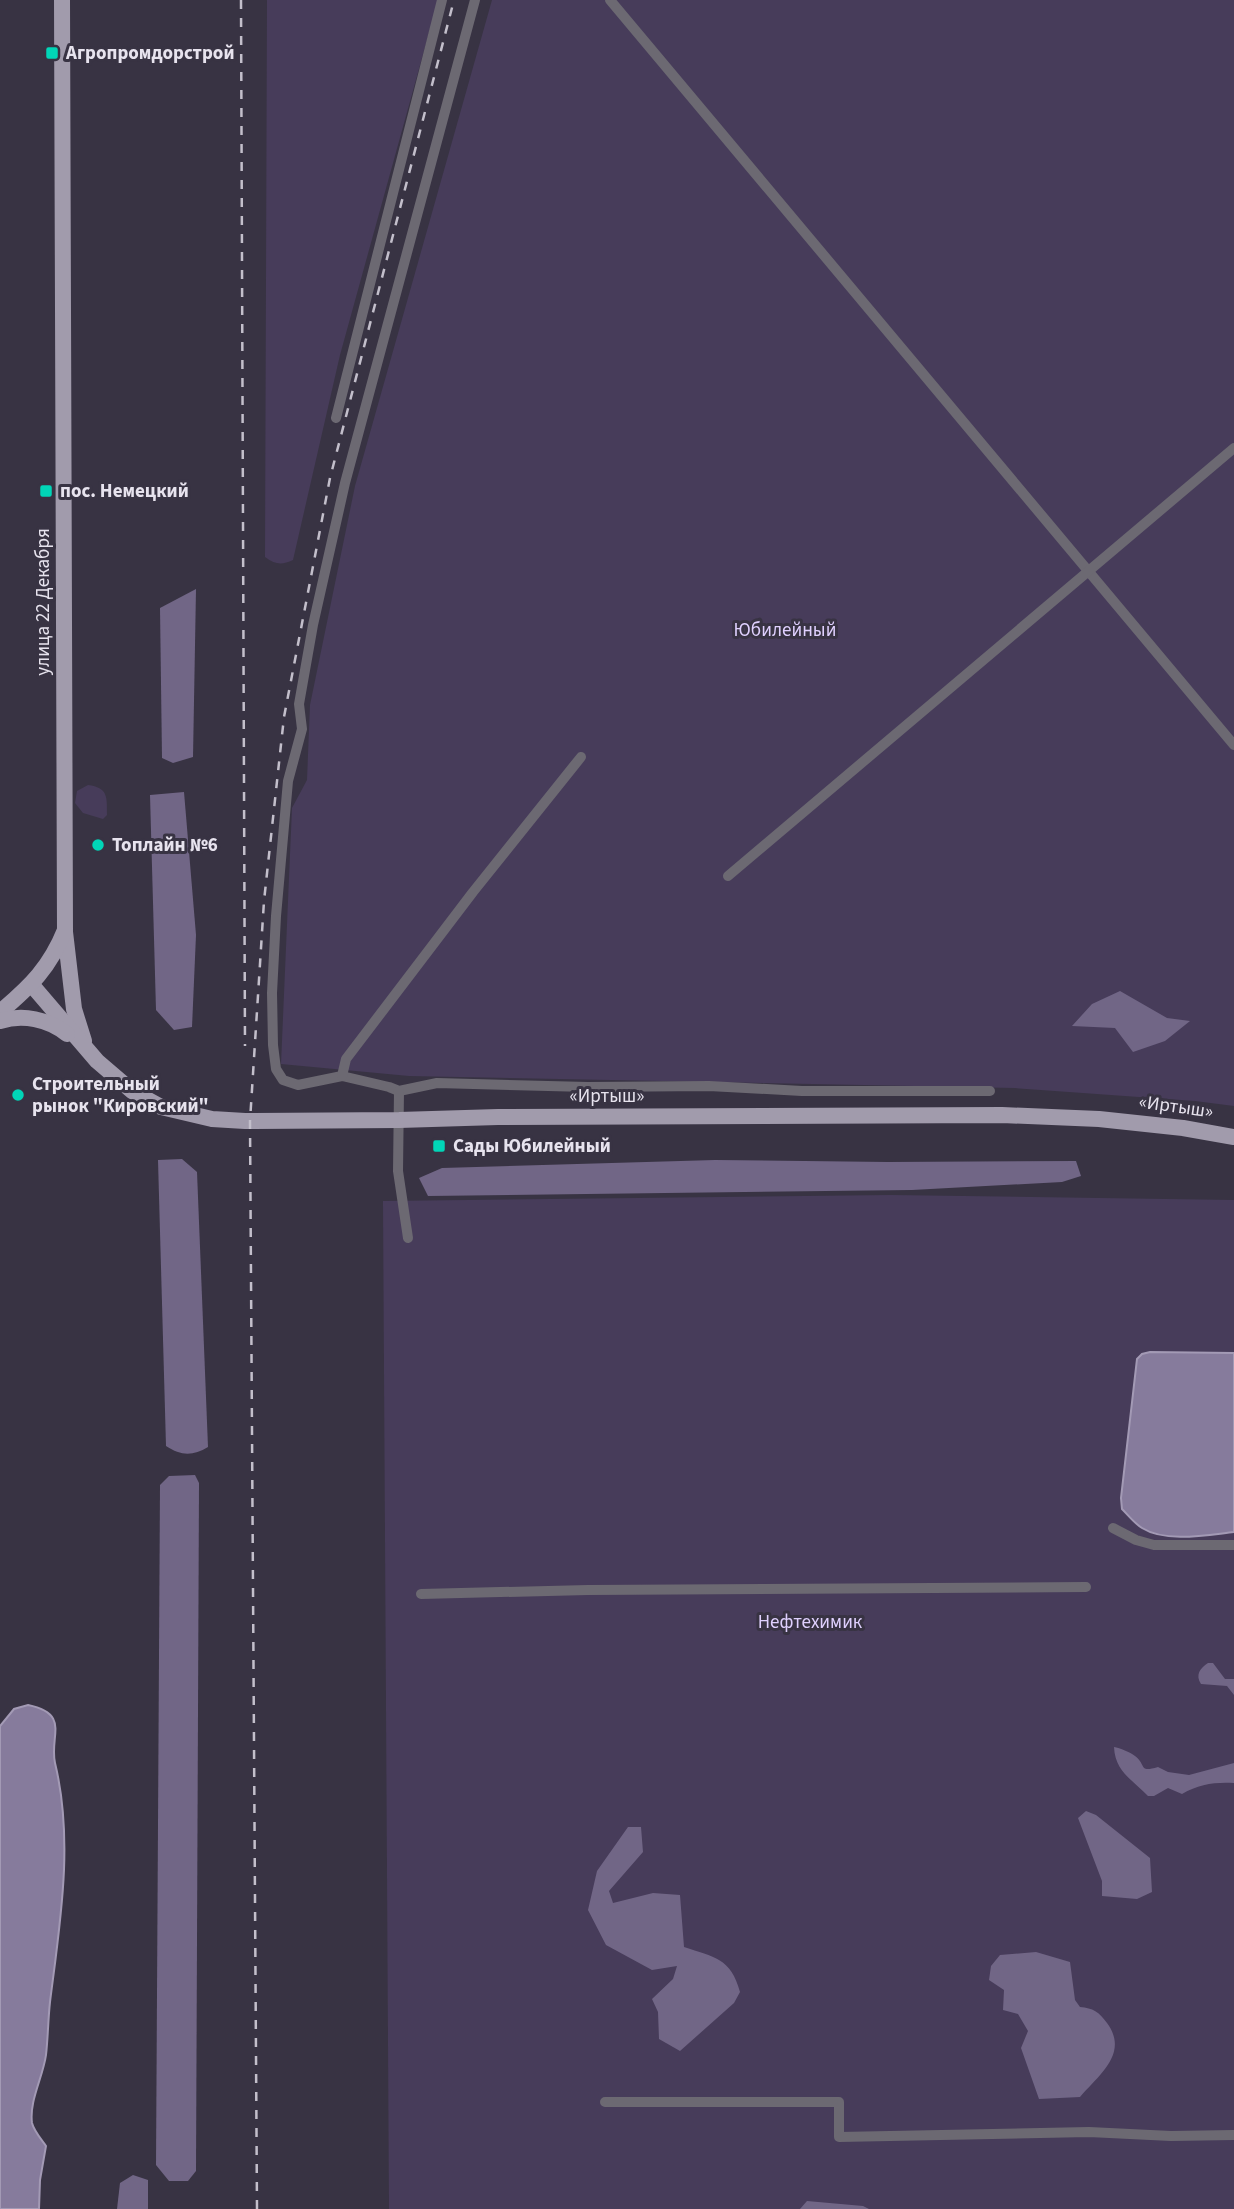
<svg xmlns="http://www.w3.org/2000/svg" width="1234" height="2209" viewBox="0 0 1234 2209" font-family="'Source Sans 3',sans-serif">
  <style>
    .green { fill: #473c5a }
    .forest { fill: #716686 }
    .water { fill: #867b9c; stroke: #a39ab5; stroke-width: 2 }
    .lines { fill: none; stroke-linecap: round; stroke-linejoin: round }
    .minor { stroke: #6c6972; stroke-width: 10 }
    .primary { stroke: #a19bac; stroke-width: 16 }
    .rail { stroke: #c3bfcb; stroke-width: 2.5; stroke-dasharray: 9 9; stroke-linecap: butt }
    .poi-dot { fill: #01d5b7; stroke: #383343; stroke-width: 2.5 }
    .labels { text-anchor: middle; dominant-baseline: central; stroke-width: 6; stroke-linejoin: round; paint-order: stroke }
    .poi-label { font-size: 19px; font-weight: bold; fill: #e7e3ee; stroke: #383343; text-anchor: start }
    .street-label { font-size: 19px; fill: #e7e3ee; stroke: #383343 }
    .park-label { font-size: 19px; fill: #dfd0fe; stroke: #383343 }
  </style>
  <rect width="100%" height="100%" fill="#383343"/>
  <g class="green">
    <path d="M267 0H438L340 355 293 560C282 565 276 565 265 557Z"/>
    <path d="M492 0H1234V1106L1195 1101 1014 1088 409 1076 281 1064 292 808 307 780 310 705 355 486Z"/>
    <path d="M88 785C108 788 107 796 107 815L103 819 83 813 75 803 77 791Z"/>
    <path d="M891 1195 1234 1200V2209H389L383 1201Z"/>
  </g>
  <g class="forest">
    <path d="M196 589 193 757 173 763 162 758 160 608Z"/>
    <path d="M184 792 196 935 192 1027 174 1030 156 1010 150 795Z"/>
    <path d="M1120 991 1167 1018 1190 1021 1165 1041 1133 1052 1115 1028 1072 1026 1092 1004Z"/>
    <path d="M182 1159 197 1172 208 1447C193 1456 181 1456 166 1446L158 1160Z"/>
    <path d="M715 1160 888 1162 1076 1161 1081 1176 1062 1182 912 1190 428 1196 419 1178 442 1168Z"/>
    <path d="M195 1475 199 1483 196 2171 188 2181H169L156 2165 160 1485 169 1476Z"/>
    <path d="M1208 1663H1213L1225 1679H1234V1695L1227 1686 1201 1684C1195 1675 1200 1668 1208 1663Z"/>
    <path d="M1114 1747C1120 1748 1130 1752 1135 1756 1147 1765 1138 1773 1158 1767L1168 1772 1189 1775 1234 1763V1783C1215 1782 1199 1784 1182 1794L1168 1788 1154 1796H1148C1133 1780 1115 1772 1114 1747Z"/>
    <path d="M1086 1811 1096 1815 1150 1858 1152 1892 1137 1899 1102 1896V1881L1078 1818Z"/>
    <path d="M628 1827H641L643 1852 609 1891 613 1903 653 1893 680 1895 684 1947C714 1957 731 1958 740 1992L734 2003 680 2051 659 2039 658 2012 652 1999 673 1979 677 1966 652 1970 606 1945 588 1910 597 1871Z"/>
    <path d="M1036 1952 1070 1962 1075 2000 1080 2007C1093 2008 1099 2012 1107 2023 1129 2053 1100 2074 1080 2097L1039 2099 1021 2048 1028 2031 1018 2014 1003 2010 1004 1990 989 1980 991 1966 1000 1955Z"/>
    <path d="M133 2175 148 2180V2209H117L120 2183Z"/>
    <path d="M807 2201 863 2206 869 2209H800Z"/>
  </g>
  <g class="water">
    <path d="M1150 1352 1234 1353V1532C1207 1535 1166 1543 1142 1528 1134 1523 1128 1515 1122 1509L1121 1498 1137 1359 1142 1354Z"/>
    <path d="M28 1705C71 1714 49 1736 55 1763 74 1841 60 1923 50 2002 48 2020 48 2038 46 2055 43 2077 29 2101 32 2123 34 2131 41 2139 46 2146L40 2180 39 2209H0V1726L14 1709Z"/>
  </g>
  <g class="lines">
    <g class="minor">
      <path d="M475 0 345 483 313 625 299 704 302 729 288 781 276 916 272 993 273 1045 276 1069 283 1080 298 1085 342 1076 389 1087 399 1091 437 1083 588 1087 709 1086 802 1091H990"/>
      <path d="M610 0 1234 745"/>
      <path d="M336 418 442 0"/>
      <path d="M728 876 1234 448"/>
      <path d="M342 1076 346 1059 473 892 581 757"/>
      <path d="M399 1091 398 1171 408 1238"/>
      <path d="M1113 1528 1136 1540 1154 1545H1234"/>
      <path d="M421 1594 588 1590 1086 1587"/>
      <path d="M605 2102H839V2137L1089 2132 1171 2136 1234 2135"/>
    </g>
    <g class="primary">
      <path d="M65 932 74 1009 84 1041"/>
      <path d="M31 984 97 1061 132 1091 161 1107 212 1119 245 1121 399 1120 498 1117 1002 1115 1099 1119 1183 1128 1234 1137"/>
      <path d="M0 1012C31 986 50 967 65 930L62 0"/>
      <path d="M0 1021C23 1014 48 1019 67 1034"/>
    </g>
    <g class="rail">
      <path d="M241 0 245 1046"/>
      <path d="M257 2209 250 1121 264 901 284 717 330 478 454 0"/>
    </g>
  </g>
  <g class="poi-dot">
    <rect x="45" y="46" width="14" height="14" rx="3.5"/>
    <rect x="39" y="484" width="14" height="14" rx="3.5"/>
    <circle cx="98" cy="845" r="7"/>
    <circle cx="18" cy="1095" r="7"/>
    <rect x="432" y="1139" width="14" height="14" rx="3.5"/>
  </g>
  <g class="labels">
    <g class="poi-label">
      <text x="66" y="53">Агропромдорстрой</text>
      <text x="60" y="491">пос. Немецкий</text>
      <text x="112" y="845">Топлайн №6</text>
      <text x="32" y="1084">Строительный<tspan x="32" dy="22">рынок "Кировский"</tspan></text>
      <text x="453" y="1146">Сады Юбилейный</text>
    </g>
    <g class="street-label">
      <text transform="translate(43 602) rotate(-90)">улица 22 Декабря</text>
      <text x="607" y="1096">«Иртыш»</text>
      <text transform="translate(1176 1107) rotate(8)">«Иртыш»</text>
    </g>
    <g class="park-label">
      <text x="785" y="630">Юбилейный</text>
      <text x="810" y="1622">Нефтехимик</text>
    </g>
  </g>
</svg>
